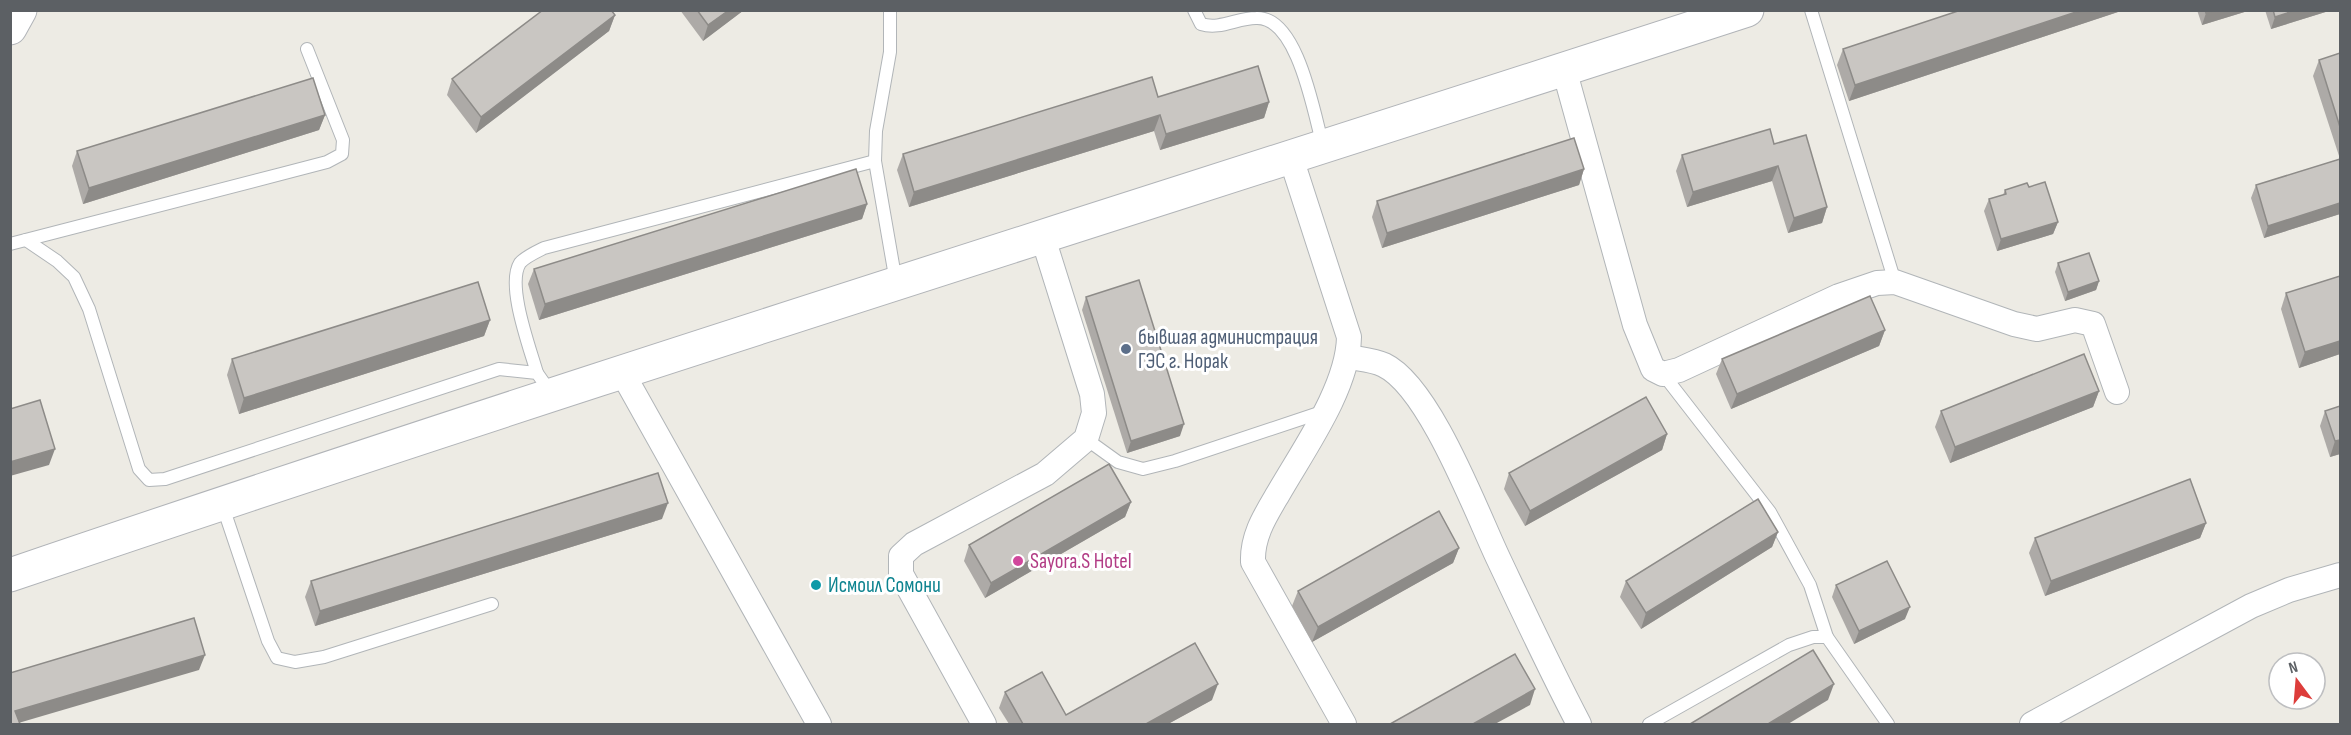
<svg xmlns="http://www.w3.org/2000/svg" width="2351" height="735" viewBox="0 0 2351 735" font-family="'Sofia Sans Condensed',sans-serif">
  <style>
    .lines { fill: none; stroke-linecap: round; stroke-linejoin: round }
    .lane-casing { stroke: #b1b5b8; stroke-width: 14 }
    .street-casing { stroke: #b1b5b8; stroke-width: 26 }
    .secondary-casing { stroke: #b1b4b8; stroke-width: 35 }
    .lane { stroke: #fff; stroke-width: 12 }
    .street { stroke: #fff; stroke-width: 24 }
    .secondary { stroke: #fff; stroke-width: 33 }
    .wall { fill: #adaaa7 }
    .shaded-wall { fill: #8d8b88 }
    .building { fill: #c9c6c2; stroke: #8d8b88; stroke-width: 1.5 }
    .service-dot { fill: #5c6f8a; stroke: #fff; stroke-width: 2 }
    .hotel-dot { fill: #d1479c; stroke: #fff; stroke-width: 2 }
    .culture-dot { fill: #0f9aa8; stroke: #fff; stroke-width: 2 }
    .labels { text-anchor: middle; dominant-baseline: central; stroke-width: 6; stroke-linejoin: round; paint-order: stroke }
    .service-label { font-size: 21px; fill: #4e5e75; stroke: #fff; text-anchor: start }
    .hotel-label { font-size: 21px; fill: #b23c85; stroke: #fff; text-anchor: start }
    .culture-label { font-size: 21px; fill: #0d838f; stroke: #fff; text-anchor: start }
  </style>
  <rect width="100%" height="100%" fill="#edebe4"/>
  <g class="lines">
    <g class="lane-casing">
      <g id="lane">
        <path d="M890 10V52L876 131 875 161 896 282"/>
        <path d="M1194 10 1201 24C1220 30 1237 18 1256 18 1298 16 1314 114 1323 146"/>
        <path d="M1811 10 1895 282"/>
        <path d="M26 240 57 261 74 277 89 309 139 469 149 480 165 479 499 369 537 373 551 393"/>
        <path d="M10 244 281 174 327 162 342 154 343 140 307 49"/>
        <path d="M537 373C530 348 506 285 520 263 525 257 536 252 544 248L875 161"/>
        <path d="M1663 374 1770 512 1810 585 1827 637"/>
        <path d="M1086 439 1118 462 1143 469 1175 461 1325 411"/>
        <path d="M222 504 268 641 277 658 295 662 324 657 492 604"/>
        <path d="M1649 724 1789 645 1813 637H1827L1888 724"/>
      </g>
    </g>
    <g class="street-casing">
      <g id="street">
        <path d="M1564 69 1635 325 1653 369 1663 374 1679 370 1839 296 1877 283 1895 282 2014 324 2037 329 2075 320 2093 324 2117 392"/>
        <path d="M1291 158 1349 337C1348 388 1303 450 1278 494 1265 516 1252 536 1253 562L1344 724"/>
        <path d="M1349 357C1359 359 1374 360 1384 365 1430 387 1477 514 1499 560 1525 615 1551 671 1579 724"/>
        <path d="M623 374 819 724"/>
        <path d="M984 724 901 574V556L914 544 1045 474 1086 439 1094 413 1092 394 1043 238"/>
        <path d="M2032 724 2251 606 2289 590 2340 575"/>
      </g>
    </g>
    <g class="secondary-casing">
      <g id="secondary">
        <path d="M10 28 20 10"/>
        <path d="M10 575C586 379 1168 198 1747 10"/>
      </g>
    </g>
    <use href="#lane" class="lane"/>
    <use href="#street" class="street"/>
    <use href="#secondary" class="secondary"/>
  </g>
  <g class="wall">
    <path d="M680 10H744L703 41Z"/>
    <path d="M1961 10H2124L1849 101 1837 65 1843 49Z"/>
    <path d="M2197 10H2251L2202 25Z"/>
    <path d="M2265 10H2332L2271 29Z"/>
    <path d="M615 15 609 31 476 133 447 95 452 79Z"/>
    <path d="M2340 53V214L2264 238 2251 198 2256 185 2340 159 2313 76 2319 60Z"/>
    <path d="M1158 97 1269 102 1264 118 1160 150 1154 131 909 207 897 170 903 154Z"/>
    <path d="M325 115 319 130 83 204 72 166 77 151Z"/>
    <path d="M1774 144 1827 207 1822 223 1788 233 1772 181 1687 207 1676 171 1682 155Z"/>
    <path d="M1584 169 1579 185 1382 248 1372 217 1377 201Z"/>
    <path d="M2029 187 2058 222 2053 234 1997 251 1984 211 1989 199 2003 195 2005 190Z"/>
    <path d="M867 204 862 219 539 320 528 284 534 269Z"/>
    <path d="M2058 263 2099 281 2096 290 2065 301 2055 272Z"/>
    <path d="M2340 276V354L2299 368 2281 309 2286 293Z"/>
    <path d="M1086 297 1180 436 1127 453 1082 310Z"/>
    <path d="M490 320 484 336 239 414 227 375 232 359Z"/>
    <path d="M1885 330 1879 346 1731 409 1716 374 1722 359Z"/>
    <path d="M2099 391 2093 407 1950 463 1935 427 1941 411Z"/>
    <path d="M2325 411 2340 454 2330 457 2320 426Z"/>
    <path d="M1667 434 1662 450 1525 526 1504 489 1509 473Z"/>
    <path d="M1131 502 1125 517 985 598 964 561 969 545Z"/>
    <path d="M662 519 315 626 305 597 311 581Z"/>
    <path d="M2206 523 2200 538 2045 596 2029 553 2035 538Z"/>
    <path d="M1778 532 1772 547 1641 629 1620 597 1626 581Z"/>
    <path d="M1459 548 1453 563 1312 642 1292 606 1298 591Z"/>
    <path d="M1836 585 1905 619 1854 644 1832 597Z"/>
    <path d="M1005 692 1066 715 1212 700 1168 724H1009L999 708Z"/>
  </g>
  <g class="shaded-wall">
    <path d="M729 10H744L703 41 708 25Z"/>
    <path d="M2082 10H2124L1849 101 1855 85Z"/>
    <path d="M2215 10H2251L2202 25 2206 13Z"/>
    <path d="M2296 10H2332L2271 29 2275 17Z"/>
    <path d="M615 15 609 31 476 133 481 117Z"/>
    <path d="M1269 102 1264 118 1160 150 1166 134Z"/>
    <path d="M325 115 319 130 83 204 89 188Z"/>
    <path d="M1160 115 1154 131 909 207 914 192Z"/>
    <path d="M1778 166 1772 181 1687 207 1693 192Z"/>
    <path d="M1584 169 1579 185 1382 248 1387 233Z"/>
    <path d="M2340 203V214L2264 238 2268 226Z"/>
    <path d="M867 204 862 219 539 320 545 304Z"/>
    <path d="M1827 207 1822 223 1788 233 1794 218Z"/>
    <path d="M2058 222 2053 234 1997 251 2001 239Z"/>
    <path d="M2099 281 2096 290 2065 301 2068 292Z"/>
    <path d="M490 320 484 336 239 414 244 398Z"/>
    <path d="M1885 330 1879 346 1731 409 1737 394Z"/>
    <path d="M2340 341V354L2299 368 2305 352Z"/>
    <path d="M2099 391 2093 407 1950 463 1955 447Z"/>
    <path d="M1184 424 1180 436 1127 453 1131 441Z"/>
    <path d="M1667 434 1662 450 1525 526 1530 511Z"/>
    <path d="M2340 440V454L2330 457 2335 441Z"/>
    <path d="M55 449 49 465 10 476V462Z"/>
    <path d="M1131 502 1125 517 985 598 991 583Z"/>
    <path d="M668 503 662 519 315 626 320 611Z"/>
    <path d="M2206 523 2200 538 2045 596 2051 581Z"/>
    <path d="M1778 532 1772 547 1641 629 1646 613Z"/>
    <path d="M1459 548 1453 563 1312 642 1318 627Z"/>
    <path d="M1910 607 1905 619 1854 644 1859 631Z"/>
    <path d="M205 655 199 670 15 724V711Z"/>
    <path d="M1218 684 1212 700 1168 724H1146Z"/>
    <path d="M1834 684 1828 700 1788 724H1768Z"/>
    <path d="M1535 689 1530 705 1495 724H1473Z"/>
  </g>
  <g class="building">
    <path d="M543 10H611L615 15 481 117 452 79Z"/>
    <path d="M697 10H729L708 25Z"/>
    <path d="M1961 10H2082L1855 85 1843 49Z"/>
    <path d="M2205 10H2215L2206 13Z"/>
    <path d="M2273 10H2296L2275 17Z"/>
    <path d="M2340 53V127L2319 60Z"/>
    <path d="M1258 66 1269 102 1166 134 1160 115 914 192 903 154 1152 77 1158 97Z"/>
    <path d="M313 78 325 115 89 188 77 151Z"/>
    <path d="M1770 129 1774 144 1806 135 1827 207 1794 218 1778 166 1693 192 1682 155Z"/>
    <path d="M1574 138 1584 169 1387 233 1377 201Z"/>
    <path d="M2340 159V203L2268 226 2256 185Z"/>
    <path d="M856 169 867 204 545 304 534 269Z"/>
    <path d="M2045 182 2058 222 2001 239 1989 199 2006 194 2005 190 2027 183 2029 187Z"/>
    <path d="M2089 253 2099 281 2068 292 2058 263Z"/>
    <path d="M2340 276V341L2305 352 2286 293Z"/>
    <path d="M1139 280 1184 424 1131 441 1086 297Z"/>
    <path d="M478 282 490 320 244 398 232 359Z"/>
    <path d="M1870 296 1885 330 1737 394 1722 359Z"/>
    <path d="M2084 354 2099 391 1955 447 1941 411Z"/>
    <path d="M1646 397 1667 434 1530 511 1509 473Z"/>
    <path d="M40 400 55 449 10 462V409Z"/>
    <path d="M2340 406V440L2335 441 2325 411Z"/>
    <path d="M1109 464 1131 502 991 583 969 545Z"/>
    <path d="M658 473 668 503 320 611 311 581Z"/>
    <path d="M2190 479 2206 523 2051 581 2035 538Z"/>
    <path d="M1758 499 1778 532 1646 613 1626 581Z"/>
    <path d="M1439 511 1459 548 1318 627 1298 591Z"/>
    <path d="M1887 561 1910 607 1859 631 1836 585Z"/>
    <path d="M194 618 205 655 15 711 20 724H10V673Z"/>
    <path d="M1195 643 1218 684 1146 724H1023L1005 692 1042 672 1066 715Z"/>
    <path d="M1813 650 1834 684 1768 724H1690Z"/>
    <path d="M1515 654 1535 689 1473 724H1390Z"/>
  </g>
  <circle class="service-dot" cx="1126" cy="349" r="6"/>
  <circle class="hotel-dot" cx="1018" cy="561" r="6"/>
  <circle class="culture-dot" cx="816" cy="585" r="6"/>
  <g class="labels">
    <g class="service-label">
      <text x="1138" y="337">бывшая администрация<tspan x="1138" dy="24">ГЭС г. Норак</tspan></text>
    </g>
    <g class="hotel-label">
      <text x="1030" y="561">Sayora.S Hotel</text>
    </g>
    <g class="culture-label">
      <text x="828" y="585">Исмоил Сомони</text>
    </g>
  </g>
  <rect width="2351" height="735" fill="none" stroke="#5c6064" stroke-width="24"/>
  <g transform="translate(2297 681) rotate(344)"><circle r="28" fill="#ffffff" stroke="#bebfc1" stroke-width="1.5"/>
  <path d="M0-4.5L10 22L0 15L-10 22Z" fill="#dd3d3b"/>
  <text y="-9" font-size="16" font-weight="bold" text-anchor="middle" fill="#5c6064">N</text>
  </g>
</svg>
